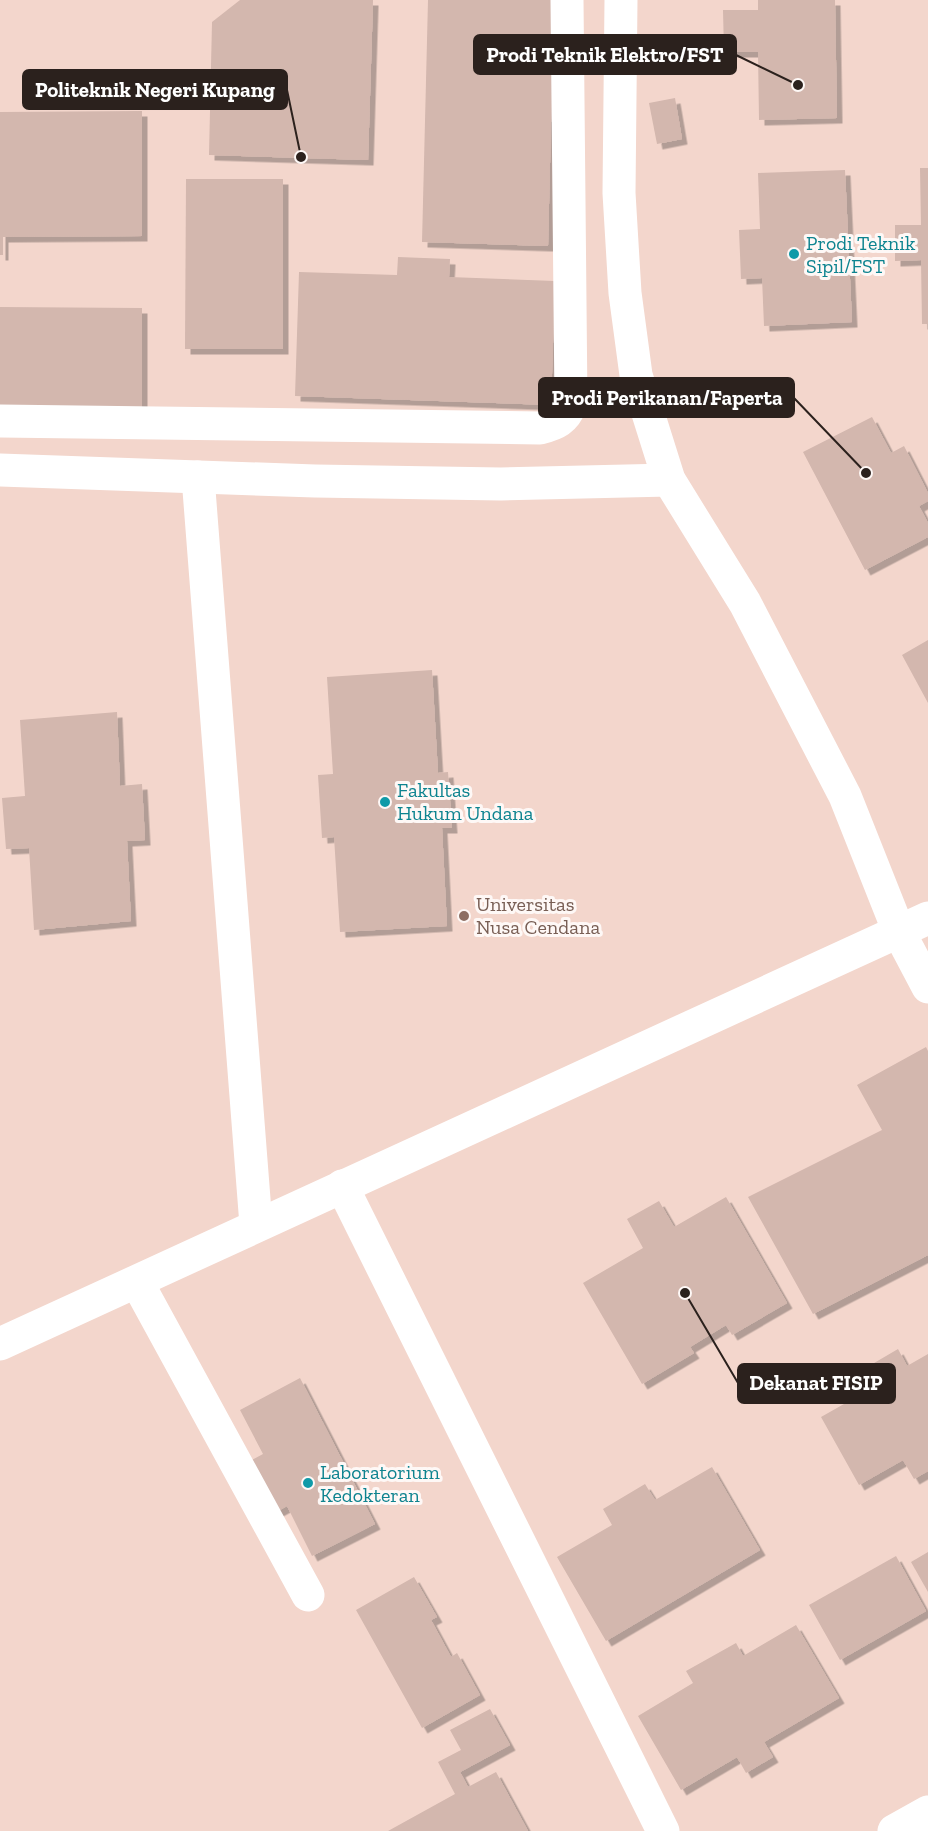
<svg xmlns="http://www.w3.org/2000/svg" width="928" height="1831" viewBox="0 0 928 1831" font-family="'Zilla Slab',serif">
  <style>
    .built { fill: #f3d6cc }
    .building { fill: #d3b7ae; filter: url(#shadow) }
    .lines { fill: none; stroke-linecap: round; stroke-linejoin: round }
    .minor { stroke: #fff; stroke-width: 33 }
    .culture-dot { fill: #0f9aa8; stroke: #fef8f6; stroke-width: 2 }
    .education-dot { fill: #8d6e63; stroke: #fef8f6; stroke-width: 2 }
    .labels { text-anchor: middle; dominant-baseline: central; stroke-width: 6; stroke-linejoin: round; paint-order: stroke }
    .culture-label { font-size: 20px; fill: #0d838f; stroke: #fef8f6; text-anchor: start }
    .education-label { font-size: 20px; fill: #785e54; stroke: #fef8f6; text-anchor: start }
    .leader { fill: none; stroke: #2b211d; stroke-width: 2 }
    .callout-dot { fill: #2b211d; stroke: #fef8f6; stroke-width: 2 }
    .callout { fill: #2b211d; stroke: #2b211d; stroke-width: 2 }
    .callout-label { font-size: 21px; text-anchor: middle; font-weight: bold; fill: #fff }
  </style>
  <defs>
    <filter id="shadow"><feDropShadow dx="5.5" dy="5.5" stdDeviation="0" flood-color="#0004"/></filter>
  </defs>
  <rect width="100%" height="100%" fill="#fee6de"/>
  <rect class="built" x="0" y="0" width="928" height="1831"/>
  <g class="building">
    <path d="M240 0H373L368 160 209 155 212 22Z"/>
    <path d="M428 0H554L548 246 422 242Z"/>
    <path d="M758 0H835L837 118 759 120 758 52H724L723 10H758Z"/>
    <path d="M675 98 682 139 657 144 649 103Z"/>
    <path d="M142 111V236L3 237V255H0V112Z"/>
    <path d="M920 168H928V324H922L921 260 895 261V225H921Z"/>
    <path d="M845 170 852 322 764 326 762 278 741 279 739 230 760 229 758 173Z"/>
    <path d="M186 179H283V349H185Z"/>
    <path d="M398 257 450 259 449 277 555 281 551 405 295 396 299 272 397 275Z"/>
    <path d="M0 307 142 308V410L0 409Z"/>
    <path d="M872 417 891 453 904 446 928 493V501L919 506 928 523V537L865 570 803 452Z"/>
    <path d="M928 640V703L902 655Z"/>
    <path d="M432 670 438 773 448 772 452 828H442L447 926 340 932 334 837 322 838 318 775 333 774 327 677Z"/>
    <path d="M117 712 120 786 142 784 145 840 127 841 131 921 34 930 29 848 6 849 2 798 25 796 20 720Z"/>
    <path d="M926 1047 928 1051V1255L813 1314 748 1197 882 1130 857 1085Z"/>
    <path d="M726 1197 787 1303 732 1335 726 1325 690 1347 694 1353 642 1384 583 1283 643 1248 627 1219 659 1201 674 1227Z"/>
    <path d="M898 1349 907 1366 928 1354V1471L914 1479 903 1460 859 1485 821 1417 867 1391 857 1373Z"/>
    <path d="M300 1378 375 1524 312 1556 287 1506 276 1512 250 1461 263 1454 240 1410Z"/>
    <path d="M712 1467 760 1550 606 1641 557 1557 612 1525 603 1509 645 1484 655 1500Z"/>
    <path d="M928 1552V1592L911 1562Z"/>
    <path d="M896 1556 926 1611 840 1660 809 1605Z"/>
    <path d="M414 1577 437 1617 431 1620 451 1657 457 1653 480 1695 422 1728 356 1610Z"/>
    <path d="M796 1625 839 1698 764 1742 773 1757 746 1773 737 1757 681 1790 638 1716 693 1683 686 1671 736 1643 743 1656Z"/>
    <path d="M490 1709 510 1745 460 1772 468 1787 496 1772 528 1831H388L455 1794 438 1762 461 1750 450 1730Z"/>
  </g>
  <g class="lines">
    <g class="minor">
      <path d="M621 0 619 193 625 293 636 375 669 480 745 603 845 796 899 932 928 987"/>
      <path d="M0 421 540 428C556 424 565 420 571 404L567 0"/>
      <path d="M0 470 315 481 501 484 669 480"/>
      <path d="M198 477 256 1225"/>
      <path d="M342 1186 663 1831"/>
      <path d="M137 1282 308 1595"/>
      <path d="M0 1344 928 918"/>
      <path d="M894 1831 928 1812"/>
    </g>
  </g>
  <g class="culture-dot">
    <circle cx="794" cy="254" r="6"/>
    <circle cx="385" cy="802" r="6"/>
    <circle cx="308" cy="1483" r="6"/>
  </g>
  <circle class="education-dot" cx="464" cy="916" r="6"/>
  <g class="labels">
    <g class="culture-label">
      <text x="806" y="243">Prodi Teknik<tspan x="806" dy="23">Sipil/FST</tspan></text>
      <text x="397" y="790">Fakultas<tspan x="397" dy="23">Hukum Undana</tspan></text>
      <text x="320" y="1472">Laboratorium<tspan x="320" dy="23">Kedokteran</tspan></text>
    </g>
    <g class="education-label">
      <text x="476" y="904">Universitas<tspan x="476" dy="23">Nusa Cendana</tspan></text>
    </g>
  </g>
  <path class="leader" d="M798 85L736 55M301 157L287 90M866 473L794 398M685 1293L738 1383"/>
  <g class="callout-dot">
    <circle cx="798" cy="85" r="6"/>
    <circle cx="301" cy="157" r="6"/>
    <circle cx="866" cy="473" r="6"/>
    <circle cx="685" cy="1293" r="6"/>
  </g>
  <g class="callout">
    <rect x="474" y="35" width="262" height="39" rx="6"/>
    <rect x="23" y="70" width="264" height="39" rx="6"/>
    <rect x="539" y="378" width="255" height="39" rx="6"/>
    <rect x="738" y="1364" width="157" height="39" rx="6"/>
  </g>
  <g class="callout-label">
    <text x="605" y="62">Prodi Teknik Elektro/FST</text>
    <text x="155" y="97">Politeknik Negeri Kupang</text>
    <text x="667" y="405">Prodi Perikanan/Faperta</text>
    <text x="816" y="1390">Dekanat FISIP</text>
  </g>
</svg>
